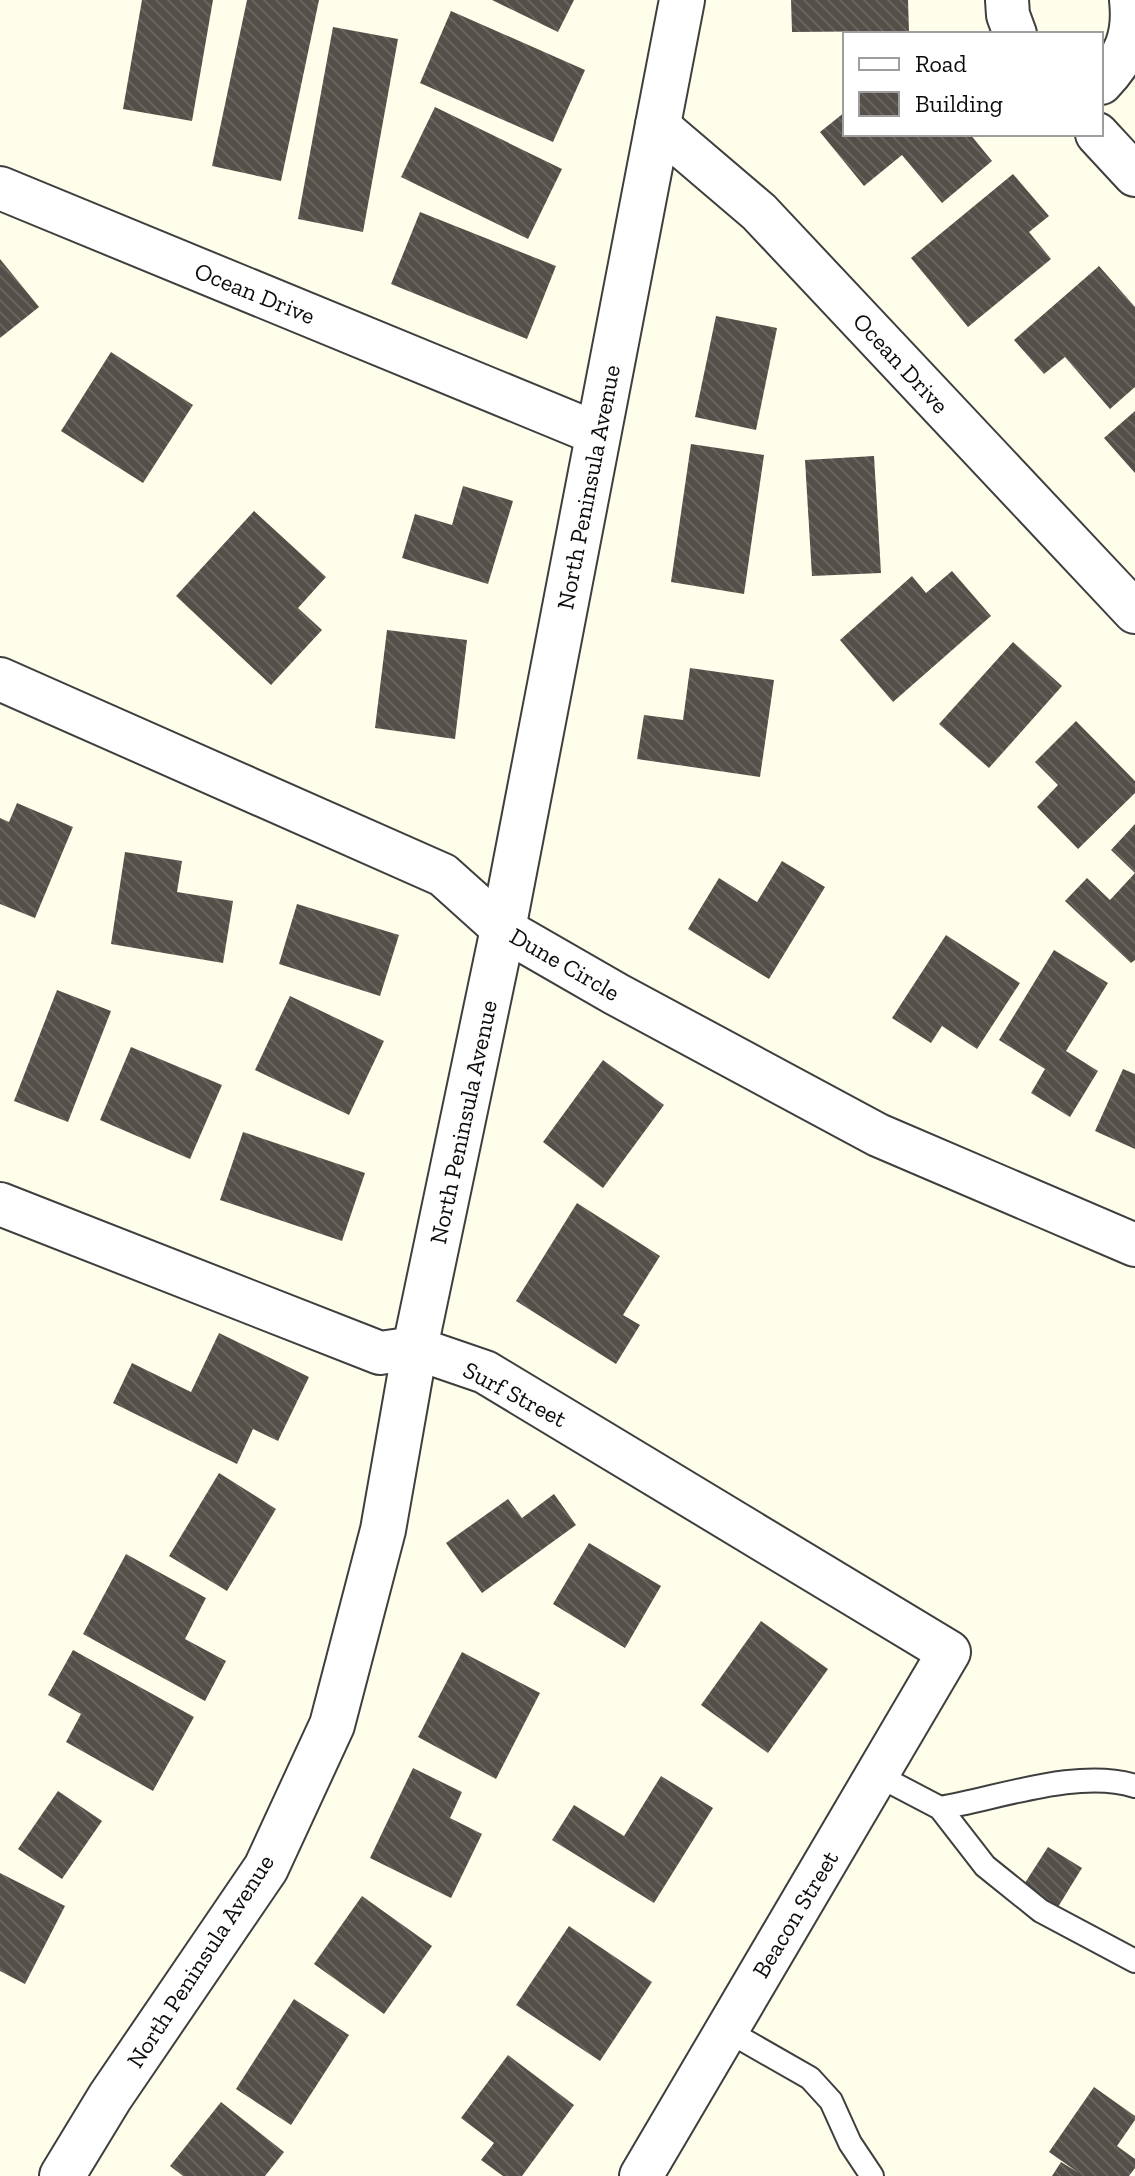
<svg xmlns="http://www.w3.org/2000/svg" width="1135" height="2176" viewBox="0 0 1135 2176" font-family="'Zilla Slab',serif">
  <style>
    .building { fill: url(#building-back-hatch) }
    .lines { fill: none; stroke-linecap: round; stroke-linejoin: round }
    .service-casing { stroke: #3f3f3f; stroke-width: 26 }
    .minor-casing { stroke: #3f3f3f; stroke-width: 46 }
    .tertiary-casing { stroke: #3f3f3f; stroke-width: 48 }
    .service { stroke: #fff; stroke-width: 22 }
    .minor { stroke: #fff; stroke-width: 42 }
    .tertiary { stroke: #fff; stroke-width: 44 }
    .labels { text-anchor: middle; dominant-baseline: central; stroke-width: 8; stroke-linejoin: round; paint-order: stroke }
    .street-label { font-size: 24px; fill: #0c0c0c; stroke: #fff }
  </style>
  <defs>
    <pattern id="building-back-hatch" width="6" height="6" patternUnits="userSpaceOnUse" patternTransform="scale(2)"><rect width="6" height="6" fill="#544f48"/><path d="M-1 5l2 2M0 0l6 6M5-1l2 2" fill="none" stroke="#68645e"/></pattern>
  </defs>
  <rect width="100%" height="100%" fill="#fffeeb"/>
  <g class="building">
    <path d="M142 0H213L192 121 123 109Z"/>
    <path d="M247 0H319L281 181 212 166Z"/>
    <path d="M492 0H574L558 32Z"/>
    <path d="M791 0H908L909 31 792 32Z"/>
    <path d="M451 11 585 70 553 142 420 83Z"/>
    <path d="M333 27 398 39 363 232 298 219Z"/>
    <path d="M435 107 562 169 528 239 401 177Z"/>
    <path d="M845 112V134H970L992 161 942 203 902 155 864 186 820 132Z"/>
    <path d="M1013 174 1049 216 1029 232 1051 259 968 327 911 258Z"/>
    <path d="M420 212 556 266 527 339 391 284Z"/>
    <path d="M0 259 39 307 0 338Z"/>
    <path d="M1099 266 1135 307V387L1110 409 1065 357 1044 374 1014 340Z"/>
    <path d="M716 316 777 328 756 430 695 417Z"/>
    <path d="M111 352 193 405 143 483 61 431Z"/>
    <path d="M1135 411V473L1104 438Z"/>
    <path d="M691 444 764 455 744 594 671 582Z"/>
    <path d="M874 456 881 573 812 576 805 460Z"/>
    <path d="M463 486 513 501 488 584 402 558 415 514 452 525Z"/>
    <path d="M254 511 326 577 298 608 322 630 271 685 176 596Z"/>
    <path d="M952 571 991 616 893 702 840 640 912 576 926 593Z"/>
    <path d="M387 630 467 640 455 739 375 728Z"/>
    <path d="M1013 642 1062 686 989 768 939 724Z"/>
    <path d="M690 668 774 680 760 777 637 759 644 715 683 720Z"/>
    <path d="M1076 721 1135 781V793L1078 849 1037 807 1058 785 1035 762Z"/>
    <path d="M17 803 73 827 35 918 0 904V818L9 822Z"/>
    <path d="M1135 824V873L1111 850Z"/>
    <path d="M125 852 182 861 177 892 233 901 223 963 111 944Z"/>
    <path d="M782 861 825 887 769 979 688 929 719 878 757 902Z"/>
    <path d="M1135 873V960L1131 963 1065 901 1087 878 1110 900Z"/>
    <path d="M297 904 399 935 380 996 279 964Z"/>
    <path d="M946 935 1020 983 977 1049 942 1026 931 1043 892 1018Z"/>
    <path d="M1054 950 1108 983 1066 1051 1098 1071 1070 1117 1031 1093 1045 1069 999 1040Z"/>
    <path d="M57 990 111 1011 68 1122 14 1101Z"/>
    <path d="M290 996 384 1041 349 1115 255 1070Z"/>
    <path d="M131 1047 222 1085 190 1159 100 1120Z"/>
    <path d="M603 1060 664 1105 603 1188 543 1142Z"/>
    <path d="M1123 1069 1135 1074V1149L1095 1131Z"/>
    <path d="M243 1132 365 1173 342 1241 220 1200Z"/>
    <path d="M577 1203 660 1256 623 1315 640 1325 616 1364 516 1301Z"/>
    <path d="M219 1333 309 1377 278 1441 253 1429 237 1464 113 1403 132 1363 191 1392Z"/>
    <path d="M219 1473 276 1509 227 1591 169 1556Z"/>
    <path d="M554 1494 576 1525 482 1593 446 1543 508 1499 522 1518Z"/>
    <path d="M589 1543 661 1586 625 1648 553 1604Z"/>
    <path d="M126 1554 206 1598 185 1639 226 1661 205 1701 83 1634Z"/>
    <path d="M761 1621 828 1669 768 1753 701 1705Z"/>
    <path d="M73 1650 194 1717 153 1791 66 1742 81 1714 48 1695Z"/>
    <path d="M462 1652 540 1693 496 1779 418 1737Z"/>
    <path d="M413 1768 462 1792 450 1818 482 1834 451 1898 370 1858Z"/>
    <path d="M661 1776 713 1808 654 1903 552 1840 574 1805 624 1836Z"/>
    <path d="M58 1791 102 1821 62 1879 18 1849Z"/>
    <path d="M1048 1847 1082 1868 1058 1907 1023 1886Z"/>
    <path d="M0 1873 65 1906 25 1984 0 1971Z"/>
    <path d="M362 1896 432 1946 384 2014 314 1964Z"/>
    <path d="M569 1926 652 1982 600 2061 516 2005Z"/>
    <path d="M294 1999 349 2035 291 2125 236 2089Z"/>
    <path d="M508 2055 574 2105 522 2176H503L481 2160 494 2143 461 2118Z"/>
    <path d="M1094 2087 1135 2116V2120L1117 2146 1135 2159V2168L1129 2176H1052L1061 2162 1079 2173 1049 2152Z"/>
    <path d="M221 2102 284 2152 265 2176H183L170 2166Z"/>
  </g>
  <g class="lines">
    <g class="service-casing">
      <g id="service">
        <path d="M877 1775 940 1808 985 1866 1041 1911 1135 1961"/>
        <path d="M940 1808C999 1798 1079 1768 1135 1786"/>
        <path d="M726 2030 810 2078 831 2101 850 2143 872 2176"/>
      </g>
    </g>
    <g class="minor-casing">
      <g id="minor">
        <path d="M1007 0 1008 15 1015 34"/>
        <path d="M1101 83C1125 58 1135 36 1131 0"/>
        <path d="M657 125 759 212 1135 612"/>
        <path d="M1097 134 1135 175"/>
        <path d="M0 188 598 434"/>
        <path d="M0 679 443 875 503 929 616 994 878 1135 1135 1245"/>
        <path d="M0 1204 380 1353 415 1348 485 1372 949 1652 641 2176"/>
      </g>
    </g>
    <g class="tertiary-casing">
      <path id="tertiary" d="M62 2176 110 2097 266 1868 332 1725 383 1530 415 1348 503 929 682 0"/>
    </g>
    <use href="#service" class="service"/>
    <use href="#minor" class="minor"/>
    <use href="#tertiary" class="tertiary"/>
  </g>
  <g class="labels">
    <g class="street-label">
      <text transform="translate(255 293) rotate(22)">Ocean Drive</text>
      <text transform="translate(901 363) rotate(47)">Ocean Drive</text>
      <text transform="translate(588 487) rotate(-79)">North Peninsula Avenue</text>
      <text transform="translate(565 964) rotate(30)">Dune Circle</text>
      <text transform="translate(463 1122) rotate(-78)">North Peninsula Avenue</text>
      <text transform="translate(515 1394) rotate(28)">Surf Street</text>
      <text transform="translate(795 1914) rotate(-59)">Beacon Street</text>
      <text transform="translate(200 1961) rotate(-57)">North Peninsula Avenue</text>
    </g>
  </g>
  <rect x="843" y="32" width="260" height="104" fill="#ffffff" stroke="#9e9e9e" stroke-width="2"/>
  <rect x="859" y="58" width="40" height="12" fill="#ffffff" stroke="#9e9e9e" stroke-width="2"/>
  <text x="915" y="72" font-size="24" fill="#0c0c0c">Road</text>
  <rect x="859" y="92" width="40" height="24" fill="url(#building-back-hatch)" stroke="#9e9e9e" stroke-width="2"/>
  <text x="915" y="112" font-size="24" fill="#0c0c0c">Building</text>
</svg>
